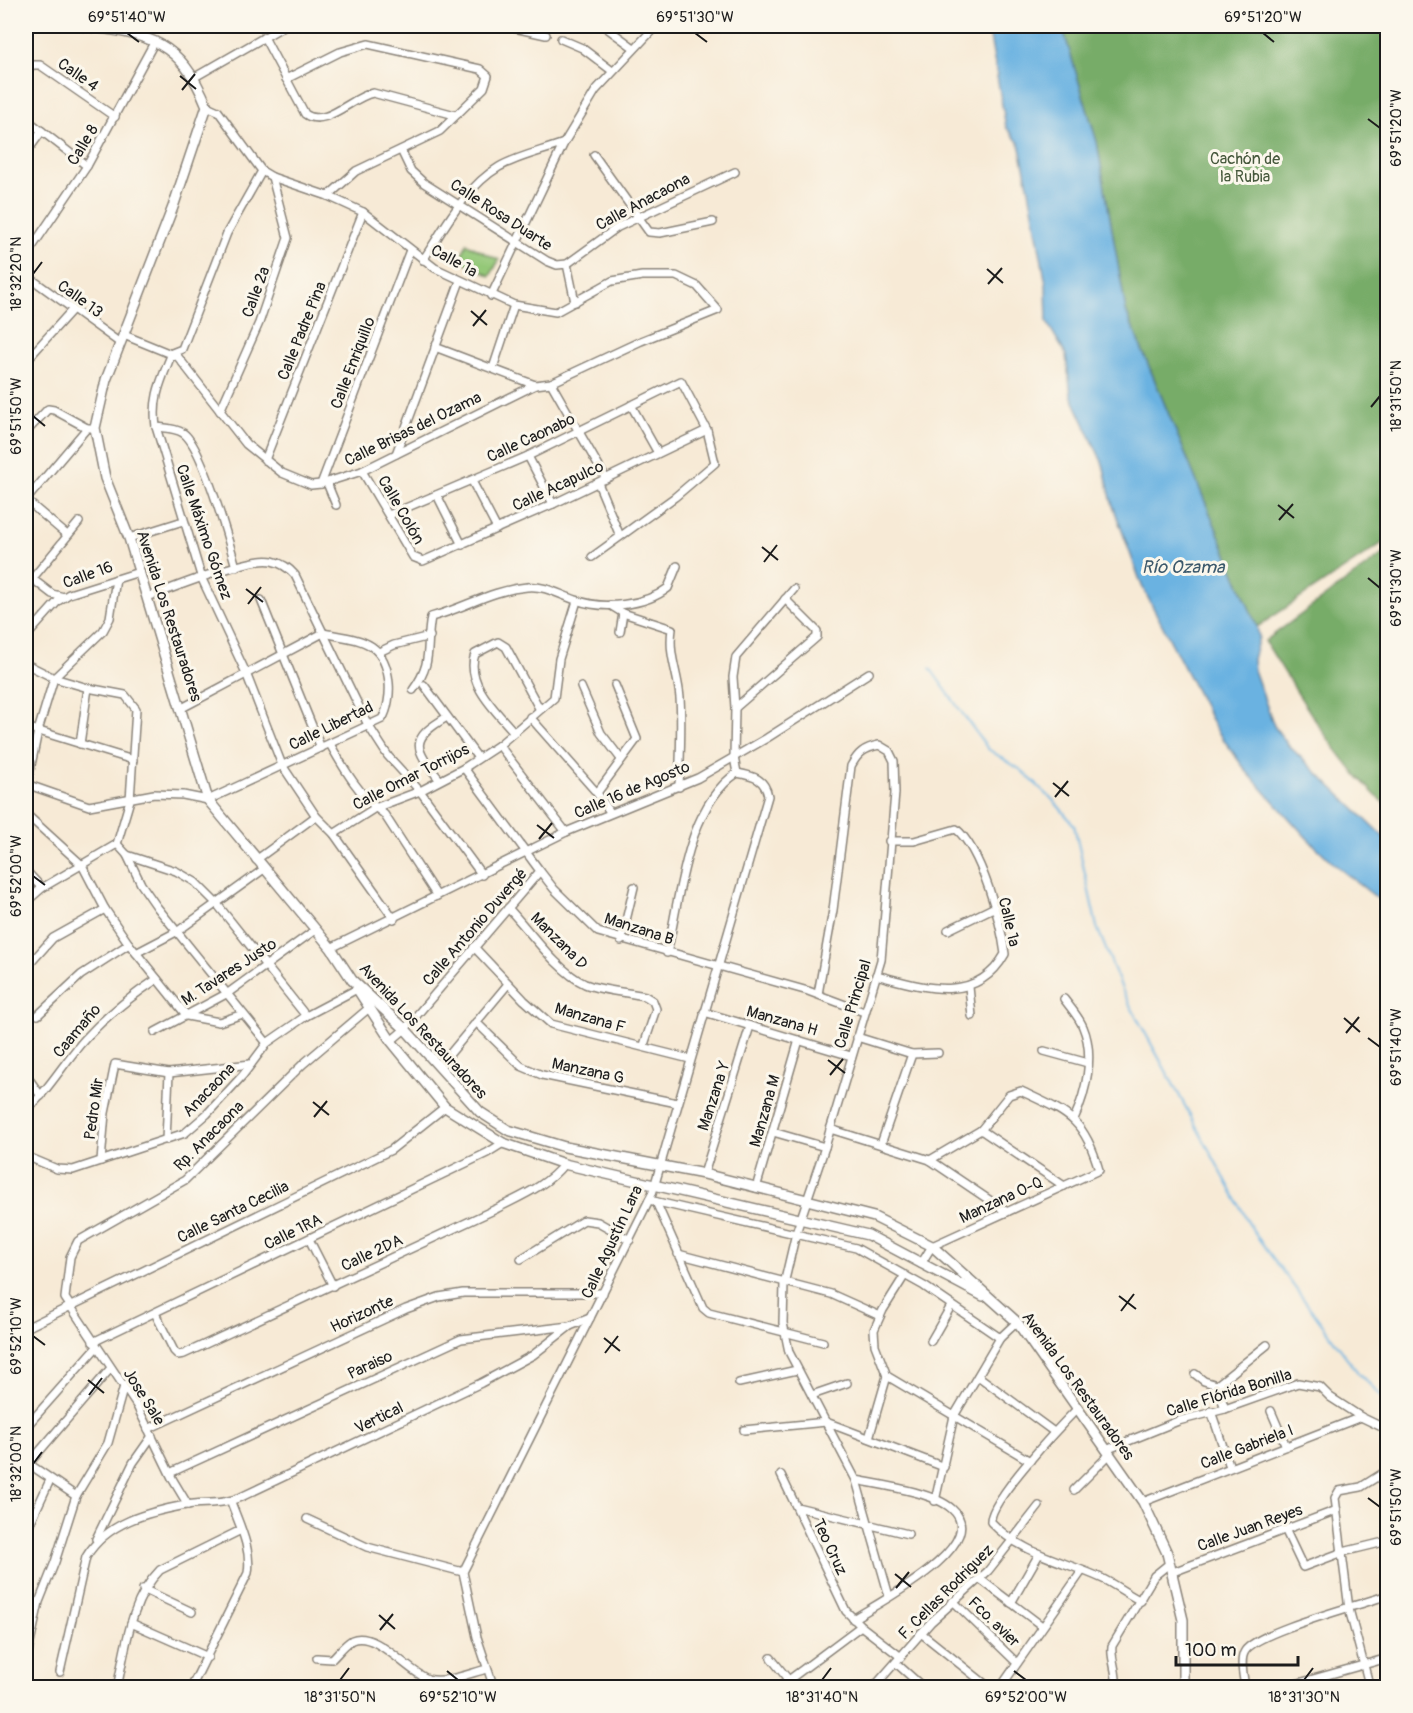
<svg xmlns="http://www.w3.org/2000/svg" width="1413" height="1713" viewBox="0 0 1413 1713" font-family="Pangolin,sans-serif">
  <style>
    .green { fill: #94c878; stroke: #58724a; stroke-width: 1.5 }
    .forest { fill: #77ac68; stroke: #4a6442; stroke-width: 1.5 }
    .water { fill: #6ab2e1; stroke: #43677e; stroke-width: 1.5 }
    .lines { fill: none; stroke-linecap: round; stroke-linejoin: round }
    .stream { stroke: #6ab2e1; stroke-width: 2 }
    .street-casing { stroke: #8a8379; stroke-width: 10 }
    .secondary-casing { stroke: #8a8379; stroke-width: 12 }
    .street { stroke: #fff; stroke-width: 7 }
    .secondary { stroke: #fff; stroke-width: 9 }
    .ticks { fill: none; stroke: #1c1c1c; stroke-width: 2 }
    .labels { text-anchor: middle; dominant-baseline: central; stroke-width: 6; stroke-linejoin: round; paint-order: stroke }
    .street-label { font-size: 16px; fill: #1c1c1c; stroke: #fbf7ec }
    .park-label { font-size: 16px; fill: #46583c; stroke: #fbf7ec }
    .water-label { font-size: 18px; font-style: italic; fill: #3b586b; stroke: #fbf7ec }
    .neatline { fill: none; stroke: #1c1c1c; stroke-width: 2 }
    .ticks-label { font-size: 15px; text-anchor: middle; fill: #1c1c1c }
  </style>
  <rect width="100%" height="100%" fill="#fbf7ec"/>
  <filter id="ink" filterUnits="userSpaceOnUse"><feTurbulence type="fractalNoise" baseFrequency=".0167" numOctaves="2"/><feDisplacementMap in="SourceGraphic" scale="12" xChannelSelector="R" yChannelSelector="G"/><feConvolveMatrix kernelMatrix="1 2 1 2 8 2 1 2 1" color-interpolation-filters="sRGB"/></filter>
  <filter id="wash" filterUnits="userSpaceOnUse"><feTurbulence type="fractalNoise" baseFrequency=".008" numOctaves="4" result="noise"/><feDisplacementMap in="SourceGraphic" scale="24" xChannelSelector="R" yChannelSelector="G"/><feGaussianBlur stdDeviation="1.35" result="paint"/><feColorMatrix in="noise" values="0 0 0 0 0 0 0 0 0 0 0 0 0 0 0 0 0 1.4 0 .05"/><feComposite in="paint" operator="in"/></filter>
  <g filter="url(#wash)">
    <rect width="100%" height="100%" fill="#f7ead6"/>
    <path class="green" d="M467 244 499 260 490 276 459 259Z"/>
    <g class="forest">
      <path d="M1062 26H1387V540L1257 627 1126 311 1097 142Z"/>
      <path d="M1387 551V806C1339 764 1299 696 1265 641Z"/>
    </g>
    <path class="water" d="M988 26H1062L1097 142 1126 311 1257 627 1259 637 1253 659 1254 670 1274 726 1288 745 1387 840V906L1334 864 1307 838 1247 772 1216 729 1142 586 1112 503 1103 464 1071 395 1066 355 1047 322 1046 284 1029 190 1019 143 1006 127Z"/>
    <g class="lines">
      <path class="stream" d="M930 668 988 749 1021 770 1054 801 1074 825 1097 927 1124 994 1255 1234 1359 1374 1388 1402"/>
    </g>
  </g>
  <g filter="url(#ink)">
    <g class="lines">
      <g class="street-casing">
        <g id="street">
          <path d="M505 26 546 35"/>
          <path d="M604 26 634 48"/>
          <path d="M264 37 305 114C325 129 353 96 373 93L455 115"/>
          <path d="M561 39 582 48 611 70"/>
          <path d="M26 70 33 65H40L115 117"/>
          <path d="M195 77 284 26"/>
          <path d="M286 79 340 52 368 44 480 69 488 76 484 88 440 131 356 171 328 196"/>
          <path d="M26 119 87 166"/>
          <path d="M401 150 411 171 424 183 547 261 557 265 567 264 575 302"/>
          <path d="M26 153 42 131"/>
          <path d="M594 155 649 232 660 233 713 222"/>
          <path d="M262 171 227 233 182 349 172 353C161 381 152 397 156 427L202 579 246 673 282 765 316 816 334 834 394 919"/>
          <path d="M26 256 87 166 155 41"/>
          <path d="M423 260C444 229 465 187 499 167 518 156 543 151 564 143"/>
          <path d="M567 264 618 227 735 172"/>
          <path d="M26 275 120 343"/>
          <path d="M491 296 564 143 596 90 656 26"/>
          <path d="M124 335 178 357 246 444 282 473 311 485 321 484 362 471 535 385 551 383 641 341 718 310 697 286 676 276H642L612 281 556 312 514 305 435 268 363 212 328 196 272 177 262 171 218 111 207 106"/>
          <path d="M435 347 535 385"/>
          <path d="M26 361 72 310"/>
          <path d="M493 368 514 305"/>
          <path d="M551 383 606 479"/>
          <path d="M631 405 658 453"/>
          <path d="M220 411 259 323 288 238 272 177"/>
          <path d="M156 427C165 428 176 428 183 433 202 445 229 542 236 567"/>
          <path d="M26 432 48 409 54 410 87 428"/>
          <path d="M396 454 460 281"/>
          <path d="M528 456 553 504"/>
          <path d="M265 460 363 212"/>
          <path d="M362 471 413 557 423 561 553 504 707 430"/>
          <path d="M472 481 497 529"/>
          <path d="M327 483 336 505"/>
          <path d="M598 483 620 536"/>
          <path d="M321 484 410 250"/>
          <path d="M437 495 462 545"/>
          <path d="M26 500 87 428H95"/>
          <path d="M26 500 67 535"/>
          <path d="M389 515 528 456 681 381 707 430 715 463 675 497 592 557"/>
          <path d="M129 538 183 521"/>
          <path d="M26 574 52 594 64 597"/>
          <path d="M32 579 79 522"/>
          <path d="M147 597C172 589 250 556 272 561 281 563 289 568 295 575L368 725 388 756 420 791 482 875"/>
          <path d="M261 600 321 748"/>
          <path d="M610 605 623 613 672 629C668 656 678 672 680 698 682 728 680 757 679 787"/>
          <path d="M620 632 623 613"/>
          <path d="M26 637 58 601 69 594 139 572"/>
          <path d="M379 652 394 645 430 636"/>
          <path d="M26 664 54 678 88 688 80 744"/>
          <path d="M424 685 478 758"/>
          <path d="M581 687 601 733 621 759"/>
          <path d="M88 688 125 695 136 709 130 800 117 844"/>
          <path d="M413 690C434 661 425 649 431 617 465 608 491 590 527 587 545 585 560 595 576 600 603 610 645 606 668 588L677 566"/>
          <path d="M182 708 323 633"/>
          <path d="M735 708 817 637V631L785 599"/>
          <path d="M530 717 597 793 610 812"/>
          <path d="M26 727 133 760"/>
          <path d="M513 731C496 711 465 683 475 654L498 642 506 647 539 708"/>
          <path d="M330 744C344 769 361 798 384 814L437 896"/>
          <path d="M499 745 566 832"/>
          <path d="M737 773 734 757 735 708 733 677 736 657 794 589"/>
          <path d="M439 779C414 748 409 739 447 717"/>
          <path d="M26 784 89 806 154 794 183 795 208 800 382 719C388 710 390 693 389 683 385 639 358 640 323 633"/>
          <path d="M26 790 38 731 54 678 103 631 110 618 116 579"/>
          <path d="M597 793 637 739 615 685"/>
          <path d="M26 814 82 865 105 909 129 944 187 1016 219 1022 243 1014"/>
          <path d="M334 834 375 808 420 791 464 768 499 745 554 698 559 659 577 601"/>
          <path d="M117 844 127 855 176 871 195 882 217 904 306 1016"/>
          <path d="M127 855 141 884 157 907 267 1043"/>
          <path d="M256 860 316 816"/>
          <path d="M26 871 42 888"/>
          <path d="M540 871 554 889 598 932 808 991 864 1012"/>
          <path d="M26 902 42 888 117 844"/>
          <path d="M508 908C529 930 558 972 585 984 603 991 626 992 645 996L653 1001 656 1009 644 1045"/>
          <path d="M948 930 993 908"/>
          <path d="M621 941 634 887"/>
          <path d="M474 947 524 1000 551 1024 690 1059"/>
          <path d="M331 948 566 832 698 778 767 738 869 673"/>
          <path d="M136 953 178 931 264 869"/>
          <path d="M667 953C680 898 686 807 737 773"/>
          <path d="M26 968 53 938 105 909"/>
          <path d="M876 975C922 987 976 1006 1005 954 1001 922 981 849 956 829L914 841H889"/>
          <path d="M969 987 972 1016"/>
          <path d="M818 994 833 910 851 766C858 753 864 748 879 745L889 751 894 761 895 793 881 960 825 1147 796 1233 784 1284 783 1323 789 1352 856 1480 889 1596"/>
          <path d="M1064 999C1070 1007 1079 1017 1083 1027 1095 1055 1086 1093 1074 1119"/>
          <path d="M704 1012 851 1056"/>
          <path d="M38 1015 81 975 129 944"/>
          <path d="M476 1022 521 1066 542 1075 677 1103"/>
          <path d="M155 1032 228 993 315 930"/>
          <path d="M857 1037 912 1054 938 1053"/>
          <path d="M391 1041 405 1029 540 871 464 768"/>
          <path d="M1044 1051 1088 1063"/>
          <path d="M439 1067 508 984"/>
          <path d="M26 1075 41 1096"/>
          <path d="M26 1111C49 1090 64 1062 85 1039 107 1015 130 997 157 979"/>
          <path d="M830 1129 930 1160 1007 1212"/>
          <path d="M981 1130 1064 1186"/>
          <path d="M773 1132 825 1147"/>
          <path d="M166 1140 169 1073"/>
          <path d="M881 1144 912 1054"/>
          <path d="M26 1156 57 1169 73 1170 185 1133 207 1114 243 1075 267 1043 306 1016 357 989"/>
          <path d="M101 1161 105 1113 115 1064 169 1073 251 1064"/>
          <path d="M704 1174 750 1026"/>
          <path d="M756 1188 799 1040"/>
          <path d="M649 1200 856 1248 924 1286 1000 1338"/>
          <path d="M656 1202 703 1308 709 1313 823 1342"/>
          <path d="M309 1239 333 1286"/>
          <path d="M678 1254 831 1294 880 1316"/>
          <path d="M521 1259 584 1220 598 1222 630 1240"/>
          <path d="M921 1264 932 1246 1099 1170C1084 1117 1067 1113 1021 1091L1009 1095 981 1130 930 1160"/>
          <path d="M155 1313 174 1351 178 1355 184 1354 496 1209C521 1196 547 1186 564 1164"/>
          <path d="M26 1328 391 1150 445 1107"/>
          <path d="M931 1341 951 1306"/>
          <path d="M93 1342 487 1153 503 1143"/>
          <path d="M1195 1374 1204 1381 1217 1385"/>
          <path d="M887 1376 1030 1461"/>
          <path d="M978 1376 1054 1432"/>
          <path d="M739 1383 797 1370"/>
          <path d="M812 1395 847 1383"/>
          <path d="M1078 1408C1062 1424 988 1502 991 1522 1021 1554 1062 1560 1101 1578 1114 1584 1127 1594 1141 1601"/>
          <path d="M1225 1409 1217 1385 1267 1345"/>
          <path d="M1211 1411 1230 1467"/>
          <path d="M1271 1411 1286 1446"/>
          <path d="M26 1427 96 1348"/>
          <path d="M148 1429 406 1309 439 1297 463 1293H603"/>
          <path d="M744 1430 826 1422 944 1467"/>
          <path d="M869 1438 887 1376 875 1345 874 1330 883 1310 905 1275"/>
          <path d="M1106 1450 1178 1421 1225 1409 1298 1383 1320 1387 1330 1397 1361 1417 1388 1430"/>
          <path d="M26 1462 76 1496"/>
          <path d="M26 1467 110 1369"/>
          <path d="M172 1472 461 1339 570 1326 590 1318"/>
          <path d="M781 1475 846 1611 861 1626"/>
          <path d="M1074 1490 1109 1455"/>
          <path d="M935 1501 954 1416 1000 1338 1017 1322"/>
          <path d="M1143 1502 1361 1417"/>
          <path d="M188 1505 173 1480 137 1406 65 1298 70 1257 78 1241 185 1180 303 1064 369 1008"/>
          <path d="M797 1507 908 1534"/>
          <path d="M307 1519 367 1547 463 1572"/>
          <path d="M1285 1529 1303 1567 1343 1552 1388 1541"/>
          <path d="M26 1532 50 1480"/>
          <path d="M96 1539 133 1463 152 1436"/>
          <path d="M1173 1572 1337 1510"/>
          <path d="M980 1579 1042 1626"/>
          <path d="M143 1589 192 1612"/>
          <path d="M953 1601 1017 1663"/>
          <path d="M1011 1603 1038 1556"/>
          <path d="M853 1619C876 1604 993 1545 952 1509 933 1492 881 1485 856 1480"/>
          <path d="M131 1623 208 1657"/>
          <path d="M921 1633 990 1688"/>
          <path d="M317 1658 332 1659C338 1653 345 1644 352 1640 376 1630 408 1672 428 1679 445 1684 470 1673 487 1669"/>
          <path d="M771 1658 795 1688"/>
          <path d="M26 1662 39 1602 55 1562 76 1496 108 1443 124 1386"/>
          <path d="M896 1663 924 1688"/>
          <path d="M60 1672 86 1557C107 1522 148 1512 186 1505 205 1502 223 1505 241 1497L481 1383 533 1355 570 1326"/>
          <path d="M117 1688C126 1647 130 1600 160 1570L241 1530"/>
          <path d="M191 1688 248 1573C252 1549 239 1524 231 1502"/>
          <path d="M494 1688 477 1637 463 1572 652 1194 768 796C765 779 754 776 737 773"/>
          <path d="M778 1688 861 1626 901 1657"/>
          <path d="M873 1688 931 1622 988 1571 1039 1506"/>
          <path d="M1000 1688 1082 1571"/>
          <path d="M1116 1688C1118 1672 1110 1658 1112 1646L1154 1576 1170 1563"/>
          <path d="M1245 1688C1244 1677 1239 1660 1245 1651 1258 1631 1361 1605 1388 1595"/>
          <path d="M1281 1688 1388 1658"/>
          <path d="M1370 1688 1349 1609 1335 1498 1339 1491 1361 1487 1388 1470"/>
        </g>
      </g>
      <g class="secondary-casing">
        <g id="secondary">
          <path d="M82 26C148 33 181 41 207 106L173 207 106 380 95 428 105 478 129 538 208 800 331 948 352 980 405 1029 480 1112 508 1130 565 1147 704 1174 874 1217 932 1246 1017 1322 1143 1502 1167 1553 1183 1620V1688"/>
          <path d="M358 990 391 1041 445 1107 503 1143 564 1164 868 1235 983 1296"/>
        </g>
      </g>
      <use href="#street" class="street"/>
      <use href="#secondary" class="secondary"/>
    </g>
  </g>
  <path class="ticks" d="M127 33 139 42M695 33 707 42M1263 33 1274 42M180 76 196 89M182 90 195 74M1368 119 1380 128M987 269 1003 283M33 274 42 262M988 284 1002 268M471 311 487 325M473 326 486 310M1371 407 1380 396M33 416 45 426M1278 505 1294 518M1279 520 1293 504M762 547 778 560M764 562 777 545M1368 578 1380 588M246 589 263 602M248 604 261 587M1053 783 1069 796M1055 797 1068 781M537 825 554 838M539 839 552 823M33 876 45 885M1344 1018 1360 1032M1346 1033 1359 1017M1368 1038 1380 1047M828 1060 845 1073M830 1075 843 1059M313 1102 329 1115M314 1117 327 1101M1119 1296 1136 1309M1121 1311 1134 1294M33 1336 45 1345M604 1338 620 1351M605 1353 618 1336M88 1380 104 1393M89 1395 102 1378M33 1464 42 1452M1368 1498 1380 1507M895 1574 911 1587M896 1588 909 1572M379 1615 395 1629M380 1630 393 1614M447 1671 458 1680M1014 1671 1026 1680M340 1680 349 1668M822 1680 831 1668M1304 1680 1313 1668"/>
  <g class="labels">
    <g class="street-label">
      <text transform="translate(78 75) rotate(35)">Calle 4</text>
      <text transform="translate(83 145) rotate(-59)">Calle 8</text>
      <text transform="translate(643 202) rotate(-28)">Calle Anacaona</text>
      <text transform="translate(501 215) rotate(33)">Calle Rosa Duarte</text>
      <text transform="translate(454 261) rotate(29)">Calle 1a</text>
      <text transform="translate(256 292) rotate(-70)">Calle 2a</text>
      <text transform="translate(80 299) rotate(36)">Calle 13</text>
      <text transform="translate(302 331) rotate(-68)">Calle Padre Pina</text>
      <text transform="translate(353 363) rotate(-69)">Calle Enriquillo</text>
      <text transform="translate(413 429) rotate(-26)">Calle Brisas del Ozama</text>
      <text transform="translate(531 438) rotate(-25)">Calle Caonabo</text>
      <text transform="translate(558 486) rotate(-25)">Calle Acapulco</text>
      <text transform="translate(401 510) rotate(60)">Calle Colón</text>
      <text transform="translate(204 532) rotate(71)">Calle Máximo Gómez</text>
      <text transform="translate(88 575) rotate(-20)">Calle 16</text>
      <text transform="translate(169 616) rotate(72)">Avenida Los Restauradores</text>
      <text transform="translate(331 726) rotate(-26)">Calle Libertad</text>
      <text transform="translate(411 777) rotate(-27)">Calle Omar Torrijos</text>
      <text transform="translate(632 790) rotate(-23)">Calle 16 de Agosto</text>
      <text transform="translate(1009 922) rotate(77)">Calle 1a</text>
      <text transform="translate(475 927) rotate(-49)">Calle Antonio Duvergé</text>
      <text transform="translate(639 929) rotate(18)">Manzana B</text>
      <text transform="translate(559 941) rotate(45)">Manzana D</text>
      <text transform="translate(229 972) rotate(-33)">M. Tavares Justo</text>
      <text transform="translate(853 1004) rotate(-73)">Calle Principal</text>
      <text transform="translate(590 1018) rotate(16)">Manzana F</text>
      <text transform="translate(782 1021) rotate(16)">Manzana H</text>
      <text transform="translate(77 1031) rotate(-50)">Caamaño</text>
      <text transform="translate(423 1031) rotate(47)">Avenida Los Restauradores</text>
      <text transform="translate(588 1071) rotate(12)">Manzana G</text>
      <text transform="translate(209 1090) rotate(-46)">Anacaona</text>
      <text transform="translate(714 1096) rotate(-72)">Manzana Y</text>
      <text transform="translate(94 1109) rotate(-82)">Pedro Mir</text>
      <text transform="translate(765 1111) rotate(-74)">Manzana M</text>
      <text transform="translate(209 1136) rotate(-45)">Rp. Anacaona</text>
      <text transform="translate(1001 1200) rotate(-25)">Manzana O-Q</text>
      <text transform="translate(233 1212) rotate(-26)">Calle Santa Cecilia</text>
      <text transform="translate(293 1232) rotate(-26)">Calle 1RA</text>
      <text transform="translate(612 1242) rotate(-65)">Calle Agustín Lara</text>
      <text transform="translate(372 1253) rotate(-25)">Calle 2DA</text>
      <text transform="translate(362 1314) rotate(-25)">Horizonte</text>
      <text transform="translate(370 1365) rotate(-25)">Paraiso</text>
      <text transform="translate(1078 1386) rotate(54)">Avenida Los Restauradores</text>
      <text transform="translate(1229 1393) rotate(-17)">Calle Flórida Bonilla</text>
      <text transform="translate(144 1397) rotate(58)">Jose Sale</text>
      <text transform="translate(379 1418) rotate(-26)">Vertical</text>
      <text transform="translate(1247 1447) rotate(-21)">Calle Gabriela I</text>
      <text transform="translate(1250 1528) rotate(-20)">Calle Juan Reyes</text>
      <text transform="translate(830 1547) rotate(65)">Teo Cruz</text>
      <text transform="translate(946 1592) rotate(-45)">F. Cellas Rodriguez</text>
      <text transform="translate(994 1622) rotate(44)">Fco. avier</text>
    </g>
    <g class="park-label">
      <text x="1245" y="159">Cachón de<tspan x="1245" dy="18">la Rubia</tspan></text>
    </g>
    <g class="water-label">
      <text x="1183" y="567">Río Ozama</text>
    </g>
  </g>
  <rect width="1413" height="1713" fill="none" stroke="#fbf7ec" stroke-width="66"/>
  <path d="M1176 1656v9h122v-9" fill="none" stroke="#1c1c1c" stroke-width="3"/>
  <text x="1185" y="1656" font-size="18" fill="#1c1c1c" stroke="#fbf7ec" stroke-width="4.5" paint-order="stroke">100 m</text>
  <rect x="33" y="33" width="1347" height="1647" class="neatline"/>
  <g class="ticks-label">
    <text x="127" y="22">69°51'40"W</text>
    <text x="695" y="22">69°51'30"W</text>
    <text x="1263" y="22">69°51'20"W</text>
    <text transform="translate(1396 128) rotate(-90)" y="5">69°51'20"W</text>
    <text transform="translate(16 274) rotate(-90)" y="5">18°32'20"N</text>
    <text transform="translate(1396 396) rotate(-90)" y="5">18°31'50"N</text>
    <text transform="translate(16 416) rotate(-90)" y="5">69°51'50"W</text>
    <text transform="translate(1396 588) rotate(-90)" y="5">69°51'30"W</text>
    <text transform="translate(16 876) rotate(-90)" y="5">69°52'00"W</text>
    <text transform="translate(1396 1047) rotate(-90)" y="5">69°51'40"W</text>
    <text transform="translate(16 1336) rotate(-90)" y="5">69°52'10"W</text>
    <text transform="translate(16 1464) rotate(-90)" y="5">18°32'00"N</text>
    <text transform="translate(1396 1507) rotate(-90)" y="5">69°51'50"W</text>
    <text x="340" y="1702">18°31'50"N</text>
    <text x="458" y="1702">69°52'10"W</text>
    <text x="822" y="1702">18°31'40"N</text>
    <text x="1026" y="1702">69°52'00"W</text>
    <text x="1304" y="1702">18°31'30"N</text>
  </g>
</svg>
